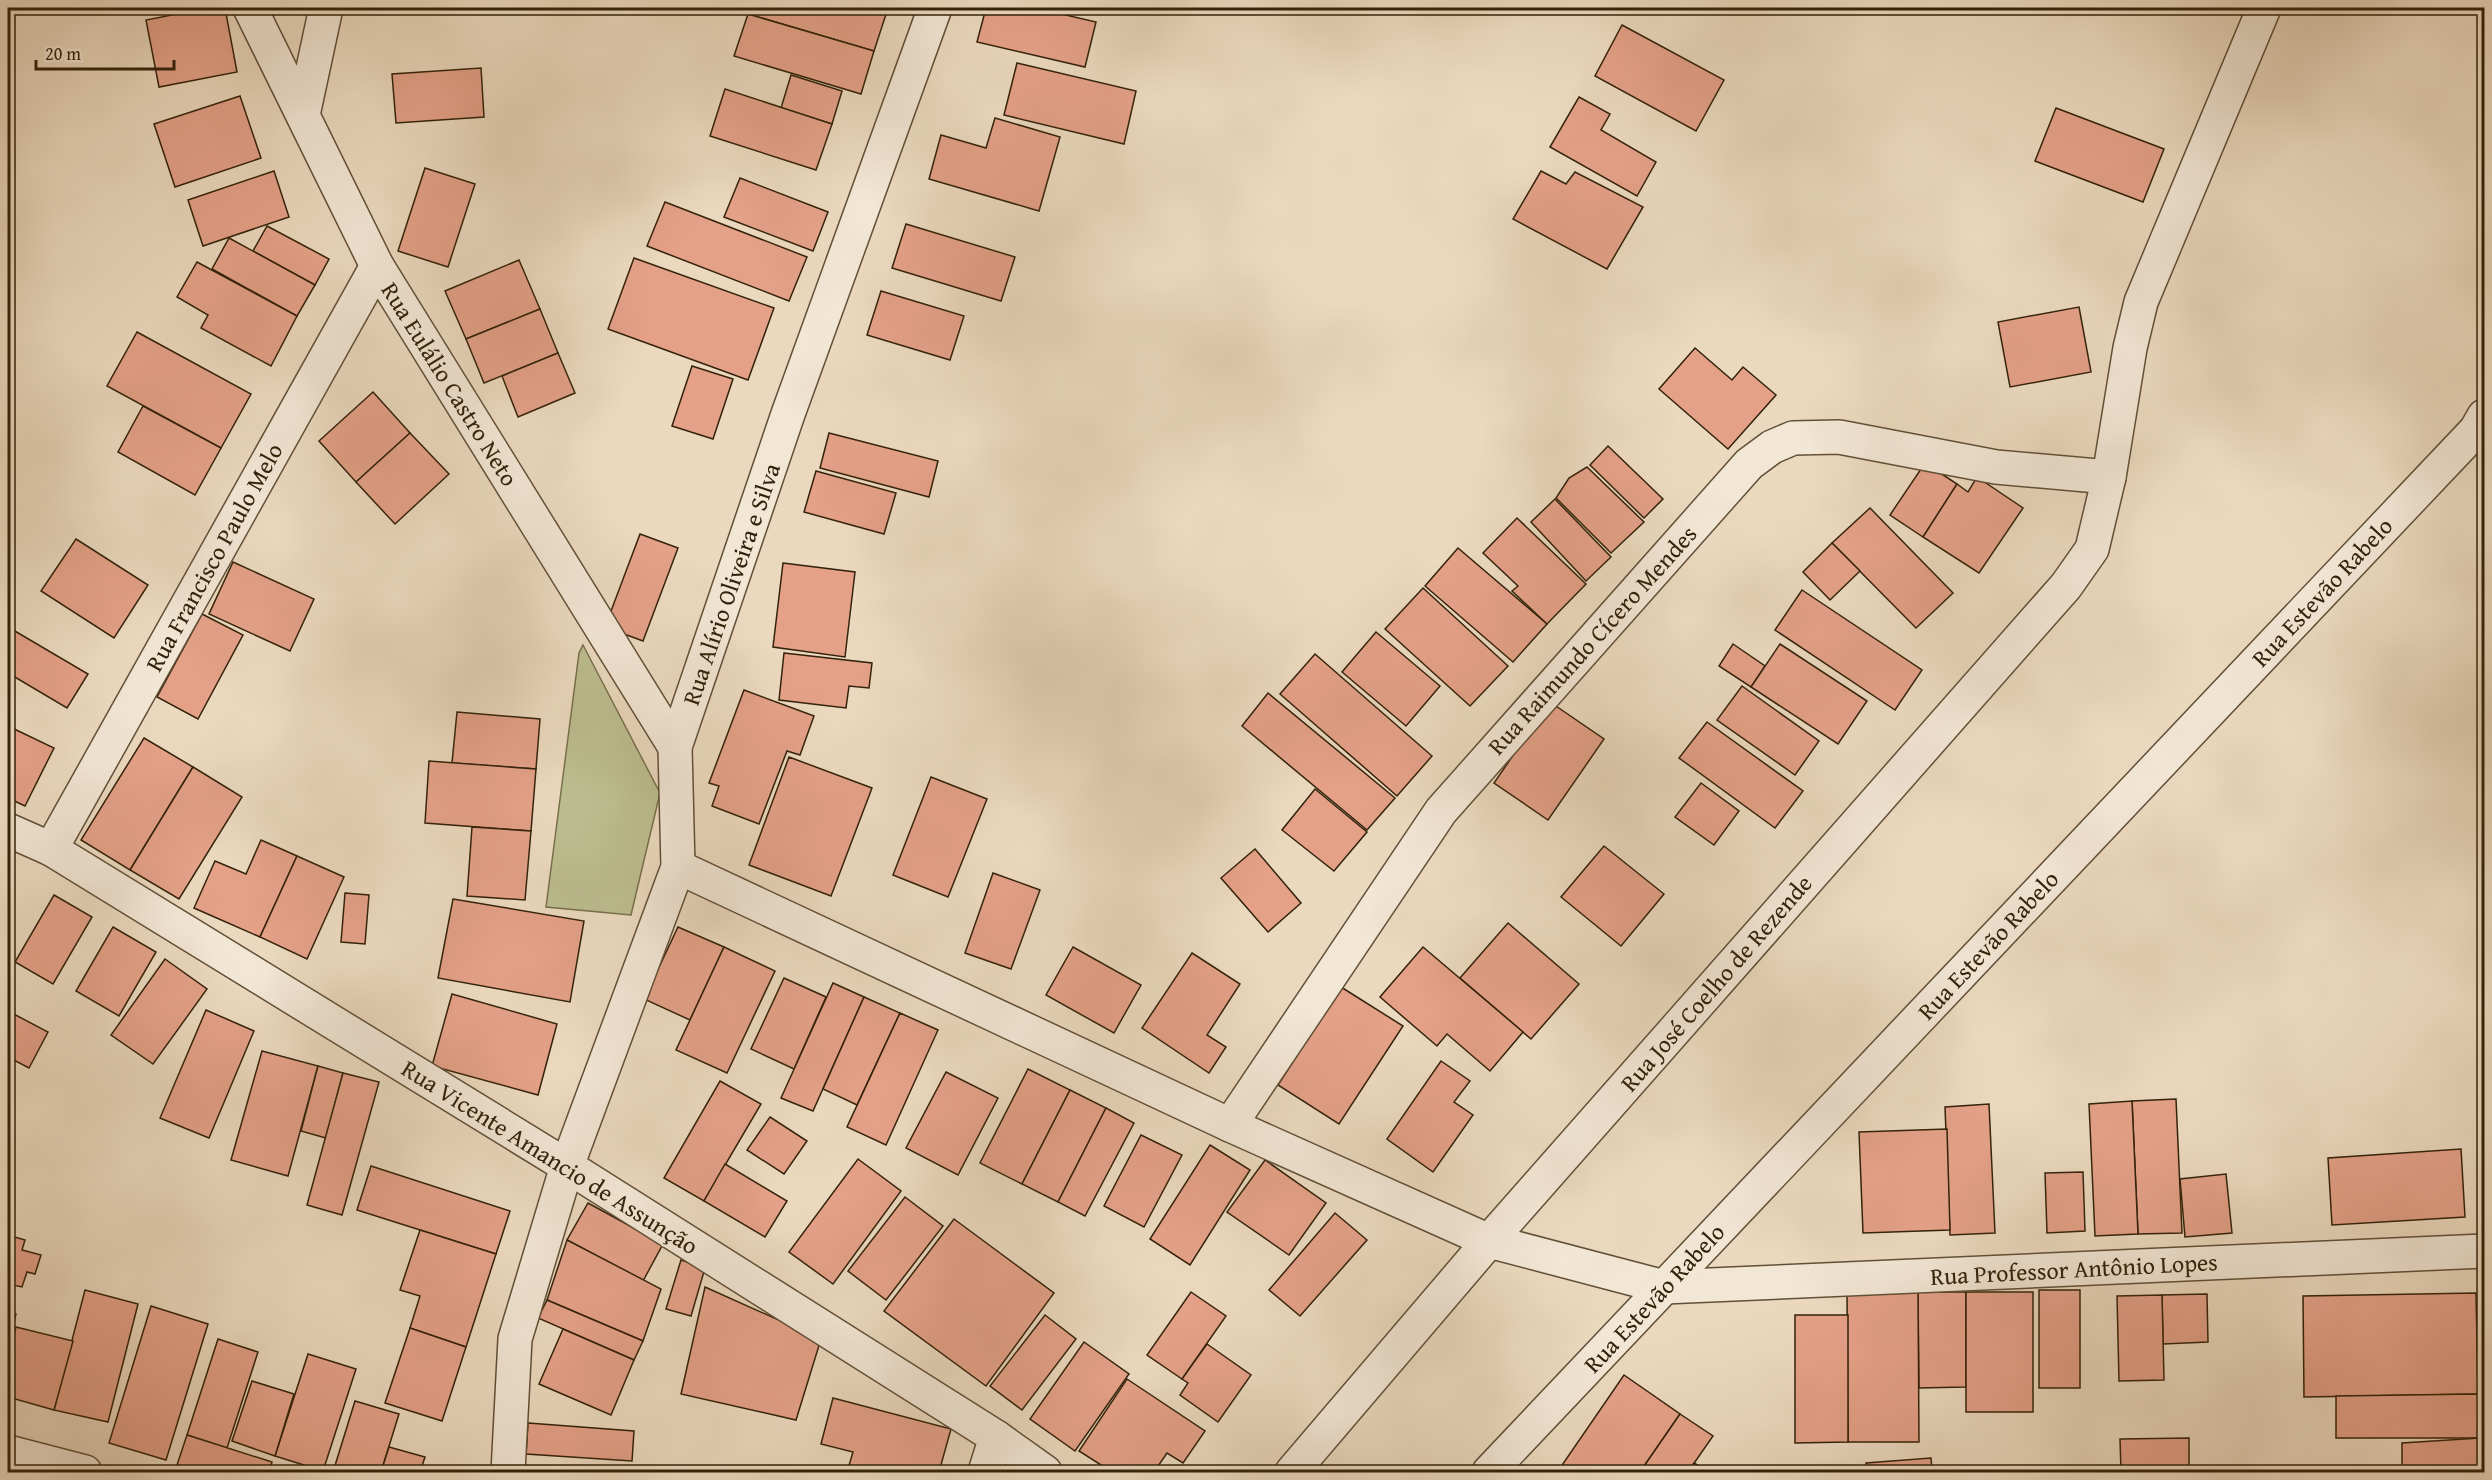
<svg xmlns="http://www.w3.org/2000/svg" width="2492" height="1480" viewBox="0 0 2492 1480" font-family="'Gentium Book Plus',serif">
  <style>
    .green { fill: #bcbe8f; stroke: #78704c; stroke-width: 1.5 }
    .building { fill: #e4a188; stroke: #33220a; stroke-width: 1.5 }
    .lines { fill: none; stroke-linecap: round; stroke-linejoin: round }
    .minor-casing { stroke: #615037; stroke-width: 36 }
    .minor { stroke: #f2e6d5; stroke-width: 33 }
    .labels { text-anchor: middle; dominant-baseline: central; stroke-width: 4.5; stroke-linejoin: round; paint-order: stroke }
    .street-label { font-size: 24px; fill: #33220a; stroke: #f2e6d5 }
  </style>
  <rect width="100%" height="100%" fill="#ebd9bf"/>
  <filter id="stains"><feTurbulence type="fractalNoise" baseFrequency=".00333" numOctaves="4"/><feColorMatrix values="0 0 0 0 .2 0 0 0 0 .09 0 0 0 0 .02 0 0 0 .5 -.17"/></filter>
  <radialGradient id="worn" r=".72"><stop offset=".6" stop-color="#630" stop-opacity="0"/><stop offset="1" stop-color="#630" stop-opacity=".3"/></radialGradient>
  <path class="green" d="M583 645 660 793 631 915 546 907 579 653Z"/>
  <g class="building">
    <path d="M208 8H225L237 72 159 87 146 20Z"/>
    <path d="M750 8H888L874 51 748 14Z"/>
    <path d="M986 8H1036L1096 22 1085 67 977 42Z"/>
    <path d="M1052 8H1075L1073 14Z"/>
    <path d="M1654 8H1680L1678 14Z"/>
    <path d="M748 14 874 51 861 94 734 56Z"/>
    <path d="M1622 25 1724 80 1696 131 1595 76Z"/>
    <path d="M1017 63 1136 91 1124 144 1004 115Z"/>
    <path d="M481 68 484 117 396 123 392 74Z"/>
    <path d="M791 75 842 91 832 124 781 108Z"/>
    <path d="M725 89 832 124 816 170 710 136Z"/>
    <path d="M240 96 261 158 175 187 154 124Z"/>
    <path d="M1579 97 1610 114 1601 130 1656 162 1637 196 1550 147Z"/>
    <path d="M2056 108 2164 149 2143 202 2035 161Z"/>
    <path d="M995 118 1060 137 1039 211 929 179 941 135 986 148Z"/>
    <path d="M425 168 475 184 448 267 398 251Z"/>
    <path d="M274 171 289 217 203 246 188 200Z"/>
    <path d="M1541 171 1566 184 1575 172 1643 207 1607 269 1513 219Z"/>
    <path d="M740 178 828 212 813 251 724 217Z"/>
    <path d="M665 202 807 257 789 301 647 246Z"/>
    <path d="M906 224 1015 257 1001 301 892 268Z"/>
    <path d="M267 226 329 259 315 285 253 251Z"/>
    <path d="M229 238 315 285 297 316 212 269Z"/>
    <path d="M634 258 774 308 748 380 608 329Z"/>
    <path d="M519 260 540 309 466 339 445 291Z"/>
    <path d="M197 262 297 316 271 366 201 328 208 315 177 297Z"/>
    <path d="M881 291 964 316 950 360 867 335Z"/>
    <path d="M2079 307 2091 372 2010 387 1998 322Z"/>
    <path d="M540 309 558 353 484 383 466 339Z"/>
    <path d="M137 332 251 394 221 448 107 386Z"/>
    <path d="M1695 348 1732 380 1743 367 1776 395 1728 449 1659 389Z"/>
    <path d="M558 353 575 393 518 417 502 376Z"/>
    <path d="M692 366 733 379 713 439 672 426Z"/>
    <path d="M373 392 410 433 356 482 319 441Z"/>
    <path d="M143 406 221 448 195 495 118 452Z"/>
    <path d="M410 433 449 474 395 524 356 482Z"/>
    <path d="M829 433 938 461 929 497 820 468Z"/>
    <path d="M1608 446 1663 499 1644 518 1590 465Z"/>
    <path d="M1925 463 1957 484 1923 537 1890 515Z"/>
    <path d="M1587 467 1644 522 1611 553 1556 498 1569 478Z"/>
    <path d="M816 471 896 493 884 534 804 512Z"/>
    <path d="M1977 477 2023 508 1979 573 1923 537 1957 484 1968 492Z"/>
    <path d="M1555 499 1611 557 1586 581 1531 522Z"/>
    <path d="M1870 508 1953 593 1916 628 1832 543Z"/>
    <path d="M1517 518 1586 584 1547 624 1512 591 1518 586 1483 553Z"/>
    <path d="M640 534 678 548 643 641 605 627Z"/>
    <path d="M76 539 148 585 114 638 41 591Z"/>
    <path d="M1832 543 1860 571 1830 600 1803 572Z"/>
    <path d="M1458 548 1547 624 1513 662 1425 586Z"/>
    <path d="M233 562 314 599 290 651 209 614Z"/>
    <path d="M783 563 855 572 845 657 773 647Z"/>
    <path d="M1423 588 1508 666 1470 706 1385 629Z"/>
    <path d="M1802 590 1922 670 1895 710 1775 630Z"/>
    <path d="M202 614 243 635 198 719 157 697Z"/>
    <path d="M8 627 88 674 67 708 8 673Z"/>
    <path d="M1376 632 1440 686 1406 726 1342 672Z"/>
    <path d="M1733 644 1765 666 1751 687 1719 666Z"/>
    <path d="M1780 644 1867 701 1838 744 1751 687Z"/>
    <path d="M784 653 872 663 869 688 849 686 846 708 779 700Z"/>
    <path d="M1315 654 1432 756 1397 796 1280 694Z"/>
    <path d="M1742 686 1819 741 1795 775 1717 720Z"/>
    <path d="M744 690 814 716 800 755 787 751 759 824 712 806 719 786 709 783Z"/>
    <path d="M1268 693 1395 798 1367 830 1242 726Z"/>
    <path d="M1550 702 1604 739 1548 820 1494 783Z"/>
    <path d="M457 712 540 719 536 769 452 763Z"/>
    <path d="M1707 722 1803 791 1775 828 1679 758Z"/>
    <path d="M8 726 54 748 25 806 8 798Z"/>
    <path d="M144 738 193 767 130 870 81 840Z"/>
    <path d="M789 757 872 788 831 896 749 865Z"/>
    <path d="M429 761 536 769 531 831 425 823Z"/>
    <path d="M193 767 242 797 179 899 130 870Z"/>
    <path d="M931 777 987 799 948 897 893 875Z"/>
    <path d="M1701 783 1739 811 1714 845 1675 817Z"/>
    <path d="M1315 789 1367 832 1334 871 1282 830Z"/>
    <path d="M472 827 531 831 525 900 467 896Z"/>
    <path d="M261 840 297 856 260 937 194 908 215 861 246 874Z"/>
    <path d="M1604 846 1664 894 1621 946 1561 897Z"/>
    <path d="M1255 849 1301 903 1268 932 1221 878Z"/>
    <path d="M297 856 344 877 307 959 260 937Z"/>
    <path d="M993 873 1040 890 1011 969 965 953Z"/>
    <path d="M345 893 369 895 365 944 341 942Z"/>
    <path d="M54 895 92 917 53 984 15 962Z"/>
    <path d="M453 899 584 921 570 1002 438 978Z"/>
    <path d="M1508 923 1579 984 1531 1039 1460 978Z"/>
    <path d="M113 927 156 952 119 1016 76 991Z"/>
    <path d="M678 927 724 947 690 1020 644 999Z"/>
    <path d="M724 947 775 971 727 1073 676 1050Z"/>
    <path d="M1073 947 1141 985 1114 1033 1046 995Z"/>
    <path d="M1423 947 1523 1032 1490 1071 1447 1034 1437 1046 1380 997Z"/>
    <path d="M1192 953 1240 984 1207 1035 1226 1047 1209 1073 1142 1028Z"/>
    <path d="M165 959 207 989 153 1064 111 1035Z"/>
    <path d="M784 978 826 997 794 1069 751 1049Z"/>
    <path d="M833 983 864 997 813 1111 781 1098Z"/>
    <path d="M1341 987 1403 1026 1339 1124 1278 1085Z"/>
    <path d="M452 994 557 1024 538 1095 432 1066Z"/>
    <path d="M864 997 900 1013 857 1105 823 1089Z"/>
    <path d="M206 1010 254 1031 209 1138 160 1118Z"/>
    <path d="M8 1011 48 1032 29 1068 8 1057Z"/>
    <path d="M900 1013 938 1030 886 1145 847 1127Z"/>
    <path d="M262 1051 318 1066 288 1176 231 1160Z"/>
    <path d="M1441 1061 1470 1081 1454 1102 1473 1115 1433 1172 1387 1139Z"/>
    <path d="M318 1066 343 1073 326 1138 301 1131Z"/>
    <path d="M1028 1069 1070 1090 1022 1184 980 1163Z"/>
    <path d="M946 1072 998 1098 958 1175 906 1148Z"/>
    <path d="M343 1073 379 1082 342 1215 307 1205Z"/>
    <path d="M720 1081 761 1104 704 1201 664 1178Z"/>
    <path d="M1070 1090 1106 1108 1058 1202 1022 1184Z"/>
    <path d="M2176 1099 2182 1233 2138 1234 2132 1101Z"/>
    <path d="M2132 1101 2138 1234 2095 1236 2089 1104Z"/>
    <path d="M1989 1104 1995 1233 1950 1235 1945 1107Z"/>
    <path d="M1106 1108 1134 1123 1085 1216 1058 1202Z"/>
    <path d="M770 1117 807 1141 784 1174 747 1150Z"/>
    <path d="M1947 1129 1950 1230 1863 1233 1859 1132Z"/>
    <path d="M1141 1135 1182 1155 1144 1227 1104 1206Z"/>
    <path d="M1210 1145 1250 1170 1190 1265 1150 1239Z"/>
    <path d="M2461 1149 2465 1217 2332 1225 2328 1158Z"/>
    <path d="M858 1159 901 1191 833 1284 789 1252Z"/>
    <path d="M1265 1160 1326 1203 1289 1255 1227 1212Z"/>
    <path d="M725 1164 787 1201 765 1237 704 1201Z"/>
    <path d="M371 1166 510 1211 496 1254 357 1210Z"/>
    <path d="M2083 1172 2085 1231 2047 1233 2045 1173Z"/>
    <path d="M2226 1174 2232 1233 2185 1237 2180 1179Z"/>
    <path d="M905 1197 943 1226 886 1300 848 1271Z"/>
    <path d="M588 1203 663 1244 643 1281 567 1240Z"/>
    <path d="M1335 1213 1367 1240 1300 1316 1269 1290Z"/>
    <path d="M954 1219 1054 1293 986 1386 884 1311Z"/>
    <path d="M420 1230 496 1254 466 1347 410 1328 420 1296 400 1290Z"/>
    <path d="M8 1235 25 1240 22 1250 41 1255 35 1274 27 1272 22 1287 8 1284Z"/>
    <path d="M567 1240 661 1289 643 1341 547 1300Z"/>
    <path d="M681 1260 705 1268 691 1316 666 1309Z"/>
    <path d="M705 1287 821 1339 796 1420 681 1394Z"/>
    <path d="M85 1290 138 1304 108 1422 54 1410Z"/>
    <rect x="2039" y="1290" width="41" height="98"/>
    <path d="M1191 1292 1226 1316 1182 1379 1147 1355Z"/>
    <path d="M1918 1292H1966V1387L1919 1388Z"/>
    <path d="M1918 1292 1919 1442H1848L1847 1293Z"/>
    <rect x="1966" y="1292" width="67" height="120"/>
    <path d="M2476 1293 2478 1394 2304 1397 2303 1296Z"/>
    <path d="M2207 1294 2208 1342 2163 1344 2162 1295Z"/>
    <path d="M2162 1295 2164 1380 2119 1381 2117 1296Z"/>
    <path d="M547 1300 643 1341 634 1360 538 1318Z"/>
    <path d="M151 1306 208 1324 166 1460 109 1443Z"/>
    <path d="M8 1311 16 1314 8 1345Z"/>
    <path d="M1045 1315 1076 1339 1022 1410 990 1386Z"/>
    <path d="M1795 1315H1848V1442L1795 1443Z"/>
    <path d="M16 1327 73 1341 54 1410 8 1397V1361Z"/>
    <path d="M410 1328 466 1347 442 1421 385 1403Z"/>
    <path d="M563 1329 634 1360 611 1415 539 1384Z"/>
    <path d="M218 1339 258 1352 227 1448 187 1435Z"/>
    <path d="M1084 1342 1129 1374 1075 1451 1030 1419Z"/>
    <path d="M1207 1344 1251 1375 1218 1422 1180 1395 1188 1383 1182 1379Z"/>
    <path d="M308 1354 356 1369 323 1471 275 1456Z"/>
    <path d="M1624 1375 1680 1414 1640 1472 1558 1471Z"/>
    <path d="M1127 1379 1205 1431 1183 1463 1167 1453 1154 1472H1112L1079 1451Z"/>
    <path d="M252 1381 294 1394 275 1456 232 1441Z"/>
    <path d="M2478 1394 2480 1438H2336V1396Z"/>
    <path d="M833 1398 951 1429 939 1472H847L853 1452 821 1444Z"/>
    <path d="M355 1401 399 1414 381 1472H333Z"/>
    <path d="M1680 1414 1713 1436 1688 1472H1640Z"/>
    <path d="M528 1423 634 1431 632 1461 526 1454Z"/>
    <path d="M187 1435 272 1462 269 1472 175 1471Z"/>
    <path d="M2189 1438V1472H2121L2120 1439Z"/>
    <path d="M2480 1438 2482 1472H2402V1443Z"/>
    <path d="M389 1447 425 1457 420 1472H381Z"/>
    <path d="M1931 1458 1932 1472H1866V1463Z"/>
    <path d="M1694 1463 1709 1472H1688Z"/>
  </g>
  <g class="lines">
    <g class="minor-casing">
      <g id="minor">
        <path d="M250 8 377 266 675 747"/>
        <path d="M303 115 326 8"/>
        <path d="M8 830 51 849 567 1166 996 1437 1045 1472"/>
        <path d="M51 849 377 266"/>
        <path d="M678 867 1230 1125 1489 1241 1664 1287 2484 1251"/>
        <path d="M1230 1125 1441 811 1749 464 1772 447 1793 438 1839 437 1996 467 2109 477"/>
        <path d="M8 1452 85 1472"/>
        <path d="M508 1472 515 1339 567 1166 678 867 675 747 788 414 935 8"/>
        <path d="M985 1472 996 1437"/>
        <path d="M1292 1472 1489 1241 2066 586 2092 549 2109 477 2130 348 2141 302 2264 8"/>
        <path d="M1489 1472 2476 430 2484 416"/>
      </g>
    </g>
    <use href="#minor" class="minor"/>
  </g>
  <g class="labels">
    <g class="street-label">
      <text transform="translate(450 384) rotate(58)">Rua Eulálio Castro Neto</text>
      <text transform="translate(214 557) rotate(-61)">Rua Francisco Paulo Melo</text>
      <text transform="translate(731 584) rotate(-71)">Rua Alírio Oliveira e Silva</text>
      <text transform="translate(2322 592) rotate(-47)">Rua Estevão Rabelo</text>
      <text transform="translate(1592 640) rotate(-48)">Rua Raimundo Cícero Mendes</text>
      <text transform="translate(1988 945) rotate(-47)">Rua Estevão Rabelo</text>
      <text transform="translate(1716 983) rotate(-49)">Rua José Coelho de Rezende</text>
      <text transform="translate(550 1157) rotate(32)">Rua Vicente Amancio de Assunção</text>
      <text transform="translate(2074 1269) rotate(-3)">Rua Professor Antônio Lopes</text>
      <text transform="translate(1654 1298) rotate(-47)">Rua Estevão Rabelo</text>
    </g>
  </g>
  <rect width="2492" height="1480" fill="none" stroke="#ebd9bf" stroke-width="30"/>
  <rect x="9" y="9" width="2474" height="1462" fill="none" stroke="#33220a" stroke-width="3"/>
  <rect x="15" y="15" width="2462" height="1450" fill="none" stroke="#33220a" stroke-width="1.5"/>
  <path d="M36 60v9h138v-9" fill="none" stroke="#33220a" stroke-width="3"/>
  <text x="45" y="60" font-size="18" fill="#33220a" stroke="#f2e6d5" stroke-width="4.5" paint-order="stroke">20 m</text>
  <rect width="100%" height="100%" filter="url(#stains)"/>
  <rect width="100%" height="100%" fill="url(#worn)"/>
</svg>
